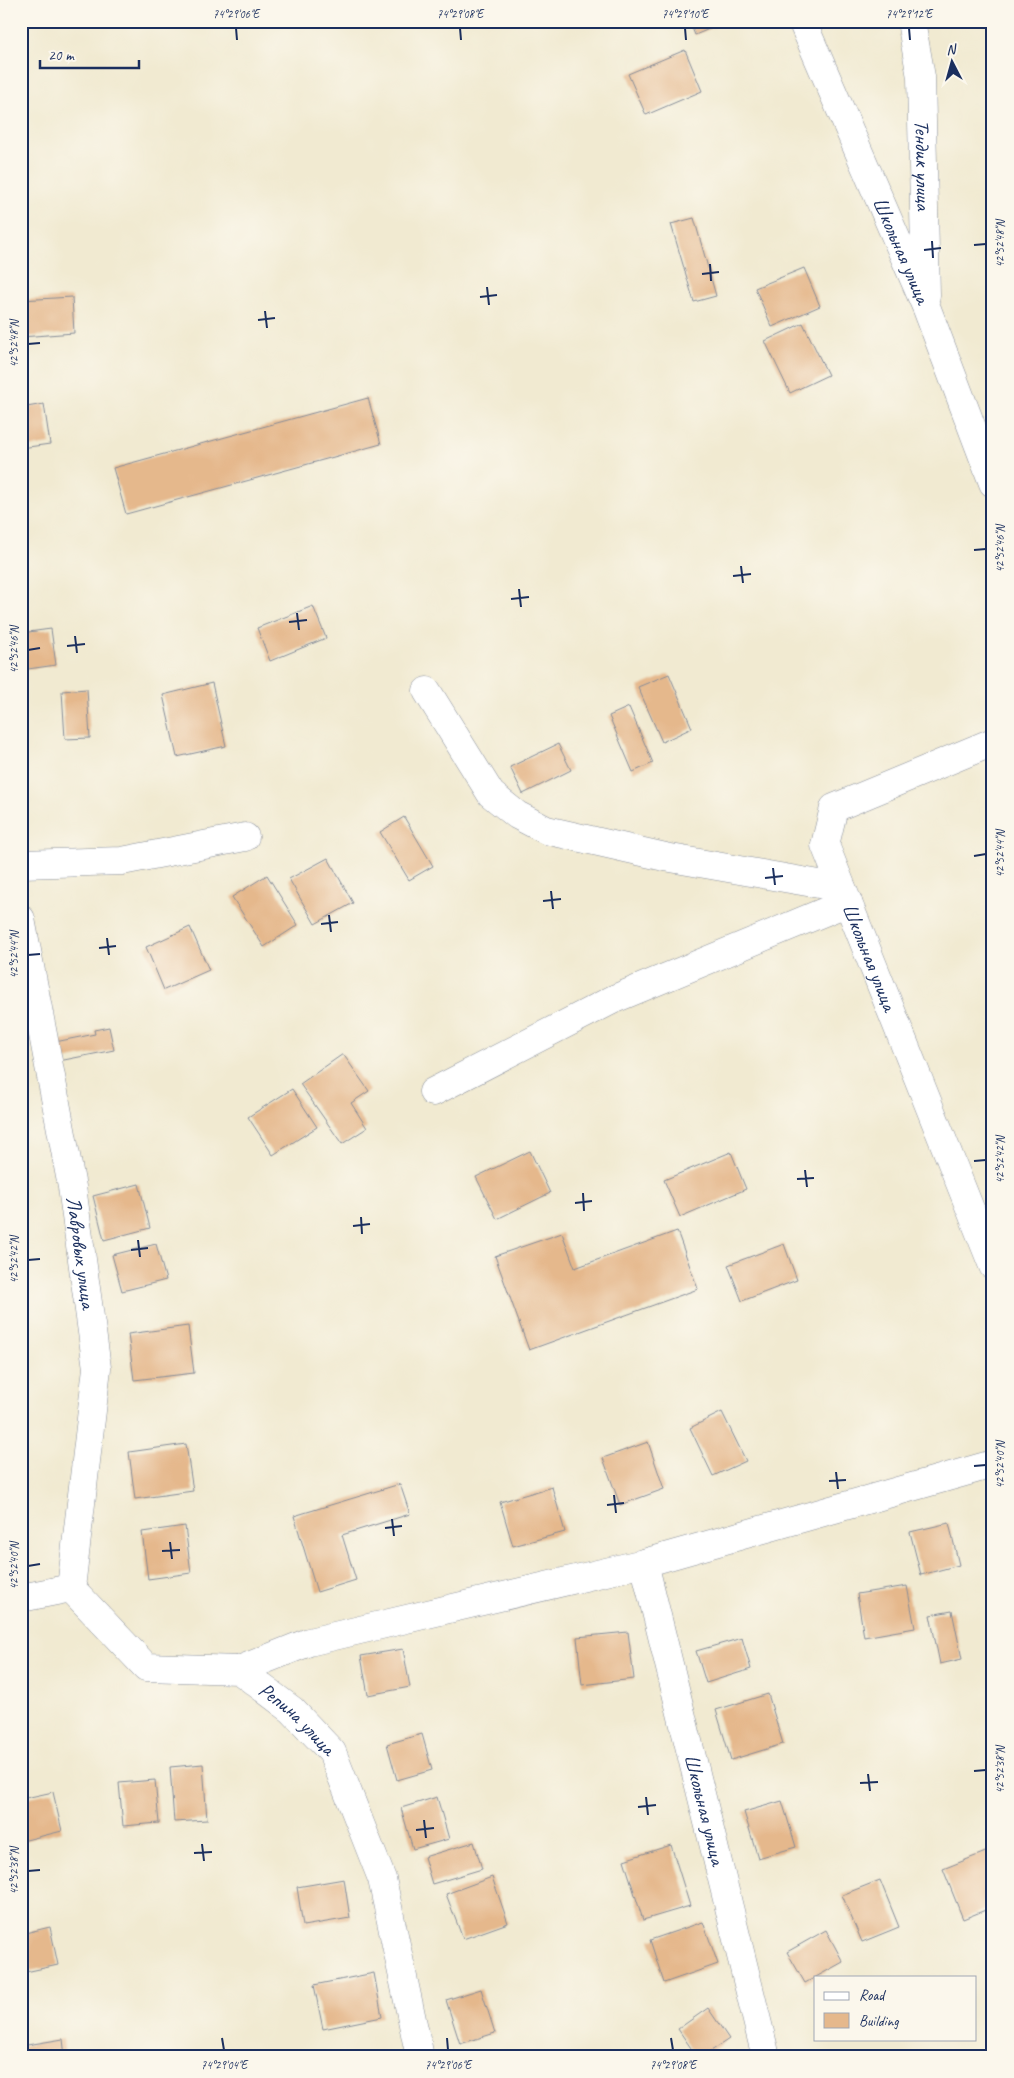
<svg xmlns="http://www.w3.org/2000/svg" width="1014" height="2078" viewBox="0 0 1014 2078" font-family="Caveat,sans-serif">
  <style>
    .building { fill: #e5b88c }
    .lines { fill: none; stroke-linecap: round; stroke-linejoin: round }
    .minor-casing { stroke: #868c98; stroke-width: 29 }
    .minor { stroke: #fff; stroke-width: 28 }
    .ticks { fill: none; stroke: #1b2f5e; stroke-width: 2 }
    .labels { text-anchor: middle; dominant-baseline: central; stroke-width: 5; stroke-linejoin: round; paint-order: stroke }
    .street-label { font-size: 21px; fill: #1b2f5e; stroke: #fbf7ec }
    .neatline { fill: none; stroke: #1b2f5e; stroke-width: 2 }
    .ticks-label { font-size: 12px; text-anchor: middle; fill: #1b2f5e }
  </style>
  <rect width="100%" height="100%" fill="#fbf7ec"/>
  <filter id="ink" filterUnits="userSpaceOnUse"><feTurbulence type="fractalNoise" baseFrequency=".02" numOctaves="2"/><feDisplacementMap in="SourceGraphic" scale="10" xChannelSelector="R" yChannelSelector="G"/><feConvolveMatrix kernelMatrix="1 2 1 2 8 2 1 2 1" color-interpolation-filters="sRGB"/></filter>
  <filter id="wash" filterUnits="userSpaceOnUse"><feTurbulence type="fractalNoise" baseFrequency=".0096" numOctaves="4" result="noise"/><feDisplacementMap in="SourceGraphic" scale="20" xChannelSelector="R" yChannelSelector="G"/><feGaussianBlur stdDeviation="1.12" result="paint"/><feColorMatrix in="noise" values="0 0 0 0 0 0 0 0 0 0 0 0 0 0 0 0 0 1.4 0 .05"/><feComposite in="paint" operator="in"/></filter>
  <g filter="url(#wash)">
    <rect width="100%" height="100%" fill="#f1ead1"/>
    <g id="blocks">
      <g class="building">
        <path d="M689 21H719L721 24 695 35Z"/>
        <path d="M685 50 702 91 646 115 628 74Z"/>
        <path d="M694 218 716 296 694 302 671 224Z"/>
        <path d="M804 268 820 306 772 327 755 288Z"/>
        <path d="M72 297 74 333 21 337V300Z"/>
        <path d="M803 323 828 375 790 393 765 341Z"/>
        <path d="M368 398 381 444 126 514 113 468Z"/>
        <path d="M44 404 50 444 21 448V408Z"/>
        <path d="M313 606 326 638 270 661 257 628Z"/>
        <path d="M51 629 56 665 21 670V633Z"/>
        <path d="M669 674 692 728 662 742 638 687Z"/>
        <path d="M212 683 226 746 177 757 163 695Z"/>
        <path d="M87 689 90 738 65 739 62 691Z"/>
        <path d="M629 707 653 763 633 772 609 716Z"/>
        <path d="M558 744 571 770 523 794 510 767Z"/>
        <path d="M404 817 433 866 409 880 380 832Z"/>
        <path d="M328 858 353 903 315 924 289 879Z"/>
        <path d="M267 875 298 925 264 947 232 897Z"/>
        <path d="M190 927 209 970 164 990 146 947Z"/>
        <path d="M109 1027 114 1050 59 1061 55 1042 95 1034 94 1030Z"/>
        <path d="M343 1054 369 1091 351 1103 367 1128 342 1144 300 1084Z"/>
        <path d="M292 1089 317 1127 273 1155 248 1117Z"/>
        <path d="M530 1151 550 1193 497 1219 476 1177Z"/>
        <path d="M731 1152 746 1189 680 1217 664 1180Z"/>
        <path d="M139 1184 150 1228 104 1240 93 1196Z"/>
        <path d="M677 1231 698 1289 529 1350 495 1256 562 1233 575 1268Z"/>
        <path d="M156 1244 166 1280 122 1291 112 1255Z"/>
        <path d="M784 1244 797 1280 742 1301 728 1265Z"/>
        <path d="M188 1326 194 1373 134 1380 128 1334Z"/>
        <path d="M722 1412 746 1461 713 1476 690 1428Z"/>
        <path d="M648 1442 664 1489 620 1505 603 1458Z"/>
        <path d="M186 1444 193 1491 135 1499 129 1452Z"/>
        <path d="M400 1484 410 1514 342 1535 356 1580 317 1592 294 1516Z"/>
        <path d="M552 1487 565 1532 513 1546 500 1502Z"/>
        <path d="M949 1523 959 1565 921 1575 910 1532Z"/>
        <path d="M185 1526 191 1573 148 1579 142 1532Z"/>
        <path d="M907 1586 915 1628 864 1637 857 1594Z"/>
        <path d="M952 1611 962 1659 940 1664 930 1615Z"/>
        <path d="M628 1632 634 1679 582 1685 577 1637Z"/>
        <path d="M742 1638 751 1669 706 1683 696 1651Z"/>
        <path d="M403 1649 410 1687 368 1695 361 1656Z"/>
        <path d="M768 1694 783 1744 731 1760 716 1710Z"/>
        <path d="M422 1734 432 1770 397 1780 387 1744Z"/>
        <path d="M203 1764 207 1820 174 1822 170 1767Z"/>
        <path d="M155 1780 159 1823 123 1826 119 1783Z"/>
        <path d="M53 1792 62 1831 22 1841 21 1799Z"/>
        <path d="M437 1797 449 1839 413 1849 401 1808Z"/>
        <path d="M782 1801 796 1847 758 1858 744 1812Z"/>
        <path d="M474 1842 482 1869 432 1884 424 1857Z"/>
        <path d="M671 1845 690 1906 643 1920 624 1860Z"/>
        <path d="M993 1849V1907L963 1919 943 1869Z"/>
        <path d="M492 1877 508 1923 463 1939 446 1894Z"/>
        <path d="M344 1879 350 1918 303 1926 297 1887Z"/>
        <path d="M880 1880 899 1927 862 1942 842 1895Z"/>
        <path d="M703 1922 718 1964 664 1983 650 1940Z"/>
        <path d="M50 1927 58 1965 21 1973V1934Z"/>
        <path d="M826 1930 843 1962 805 1983 787 1952Z"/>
        <path d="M374 1973 382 2017 323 2029 314 1985Z"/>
        <path d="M481 1989 495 2033 460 2044 446 2000Z"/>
        <path d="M708 2008 729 2039 702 2057H697L678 2029Z"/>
        <path d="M63 2039 65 2057H21V2046Z"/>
      </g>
    </g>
  </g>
  <g filter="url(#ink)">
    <use href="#blocks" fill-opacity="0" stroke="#868c98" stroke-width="1"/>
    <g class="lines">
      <g class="minor-casing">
        <g id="minor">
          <path id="s1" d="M802 21 927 309 993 483"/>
          <path id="s2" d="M911 21 921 77 926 295"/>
          <path d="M427 691 491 794 517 815 546 830 665 857 842 888"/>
          <path id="s3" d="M993 742 834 808 825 845 993 1266"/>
          <path d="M21 864 122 861 245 837"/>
          <path id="s4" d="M21 919 72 1187 97 1368 71 1588"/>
          <path d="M433 1092 614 999 848 902"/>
          <path id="s5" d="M644 1563 766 2057"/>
          <path id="s6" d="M71 1588 146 1667 239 1670 292 1710 332 1752 382 1879 420 2057"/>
          <path d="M21 1598 71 1588"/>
          <path d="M239 1670 309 1642 644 1563 993 1464"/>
        </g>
      </g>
      <use href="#minor" class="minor"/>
    </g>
  </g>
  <path class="ticks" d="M236 28 237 40M460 28 461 40M685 28 686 40M909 28 910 40M932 241 933 258M974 245 986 244M924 250 941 248M710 264 711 281M702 274 719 272M487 287 489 305M480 297 497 295M265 311 267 328M258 320 275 318M28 344 40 343M974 550 986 549M741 566 743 583M733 576 751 574M519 589 521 607M511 599 529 597M297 613 299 630M289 622 307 620M75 636 77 653M67 646 85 644M28 650 40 648M974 856 986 854M773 868 775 885M765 878 783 876M551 891 553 909M543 901 561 899M329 915 331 932M321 924 338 922M107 938 109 955M99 948 116 946M28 955 40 954M974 1161 986 1160M805 1170 807 1187M797 1179 814 1178M583 1193 584 1211M575 1203 592 1201M361 1217 362 1234M353 1226 370 1224M138 1240 140 1257M131 1250 148 1248M28 1260 40 1259M974 1466 986 1465M836 1472 838 1489M829 1481 846 1480M614 1495 616 1513M607 1505 624 1503M392 1519 394 1536M385 1528 402 1526M170 1542 172 1559M162 1551 180 1550M28 1566 40 1564M974 1771 986 1770M868 1774 870 1791M860 1783 878 1782M646 1797 648 1815M638 1807 656 1805M424 1820 426 1838M416 1830 434 1828M202 1844 204 1861M194 1853 212 1852M28 1871 40 1870M222 2038 224 2050M447 2038 448 2050M671 2038 673 2050"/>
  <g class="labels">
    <g class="street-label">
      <text stroke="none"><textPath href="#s2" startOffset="145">Тендик улица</textPath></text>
      <text stroke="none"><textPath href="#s1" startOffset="250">Школьная улица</textPath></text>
      <text stroke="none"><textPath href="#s3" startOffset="331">Школьная улица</textPath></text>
      <text stroke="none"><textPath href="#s4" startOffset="339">Лавровых улица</textPath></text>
      <text stroke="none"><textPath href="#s6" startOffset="278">Репина улица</textPath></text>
      <text stroke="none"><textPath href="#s5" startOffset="254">Школьная улица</textPath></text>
    </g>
  </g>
  <rect width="1014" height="2078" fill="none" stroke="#fbf7ec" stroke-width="55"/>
  <rect x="814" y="1976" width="162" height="65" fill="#fbf7ec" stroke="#a1a7b3"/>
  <rect x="824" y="1992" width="25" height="8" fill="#ffffff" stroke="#a1a7b3"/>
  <text x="859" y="2000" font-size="15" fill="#1b2f5e">Road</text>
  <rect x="824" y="2013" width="25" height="15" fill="#e5b88c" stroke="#a1a7b3"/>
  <text x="859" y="2026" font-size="15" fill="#1b2f5e">Building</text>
  <g transform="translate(952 62) rotate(354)" stroke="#fbf7ec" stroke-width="4" paint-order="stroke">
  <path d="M0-4L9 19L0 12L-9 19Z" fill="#1b2f5e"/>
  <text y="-8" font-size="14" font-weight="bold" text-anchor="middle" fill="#1b2f5e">N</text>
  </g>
  <path d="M40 60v8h99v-8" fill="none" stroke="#1b2f5e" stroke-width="2.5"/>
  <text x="48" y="60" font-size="15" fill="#1b2f5e" stroke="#fbf7ec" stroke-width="4" paint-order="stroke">20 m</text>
  <rect x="28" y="28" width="958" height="2022" class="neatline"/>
  <g class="ticks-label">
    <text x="236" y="18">74°29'06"E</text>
    <text x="460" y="18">74°29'08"E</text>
    <text x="685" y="18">74°29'10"E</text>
    <text x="909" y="18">74°29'12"E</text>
    <text transform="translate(1000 244) rotate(-90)" y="4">42°52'48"N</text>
    <text transform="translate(14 344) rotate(-90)" y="4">42°52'48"N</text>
    <text transform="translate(1000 549) rotate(-90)" y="4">42°52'46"N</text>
    <text transform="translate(14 650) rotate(-90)" y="4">42°52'46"N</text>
    <text transform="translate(1000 854) rotate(-90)" y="4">42°52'44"N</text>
    <text transform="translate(14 955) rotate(-90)" y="4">42°52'44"N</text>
    <text transform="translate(1000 1160) rotate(-90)" y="4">42°52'42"N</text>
    <text transform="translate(14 1260) rotate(-90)" y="4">42°52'42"N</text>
    <text transform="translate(1000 1465) rotate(-90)" y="4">42°52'40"N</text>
    <text transform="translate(14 1566) rotate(-90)" y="4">42°52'40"N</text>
    <text transform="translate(1000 1770) rotate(-90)" y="4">42°52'38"N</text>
    <text transform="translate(14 1871) rotate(-90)" y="4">42°52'38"N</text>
    <text x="224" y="2069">74°29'04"E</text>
    <text x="448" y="2069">74°29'06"E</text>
    <text x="673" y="2069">74°29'08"E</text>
  </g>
</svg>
